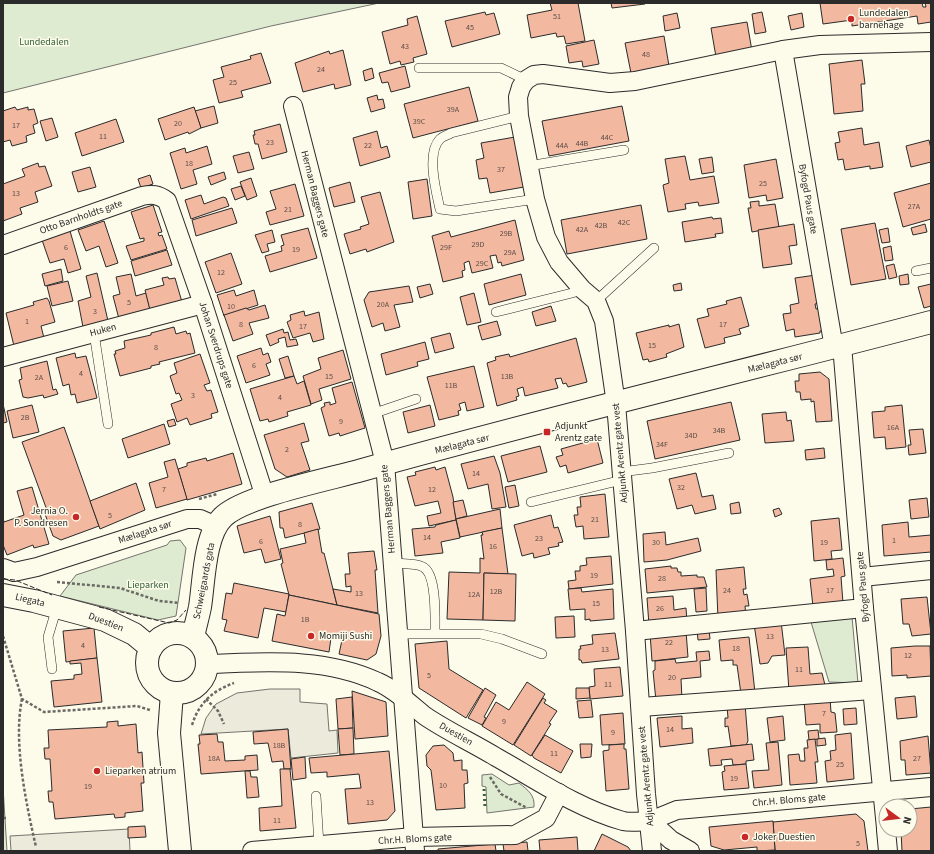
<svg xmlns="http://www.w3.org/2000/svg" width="934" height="854" viewBox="0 0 934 854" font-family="'Source Sans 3',sans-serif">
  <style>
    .green { fill: #deebd1; stroke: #74746e }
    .parking { fill: #eceadb; stroke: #74746e }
    .building { fill: #f2b8a0; stroke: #2b2b2b }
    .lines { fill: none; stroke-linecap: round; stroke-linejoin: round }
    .service-casing { stroke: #2b2b2b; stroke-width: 10 }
    .minor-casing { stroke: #2b2b2b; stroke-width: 20 }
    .tertiary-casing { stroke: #2b2b2b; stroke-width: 24 }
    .primary-casing { stroke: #2b2b2b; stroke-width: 24 }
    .path { stroke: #6a6964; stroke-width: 2.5; stroke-dasharray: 3 2; stroke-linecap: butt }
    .service { stroke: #fdfbea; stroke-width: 9 }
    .minor { stroke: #fdfbea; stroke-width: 18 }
    .tertiary { stroke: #fdfbea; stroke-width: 22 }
    .primary { stroke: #fdfbea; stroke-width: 22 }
    .hedge { stroke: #34623c; stroke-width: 3; stroke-dasharray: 2 3; stroke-linecap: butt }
    .fence { stroke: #2b2b2b; stroke-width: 1; stroke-dasharray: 5 2; stroke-linecap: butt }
    .poi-dot { fill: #c62828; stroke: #fdfbea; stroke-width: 1.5 }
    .labels { text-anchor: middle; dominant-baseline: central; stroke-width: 3; stroke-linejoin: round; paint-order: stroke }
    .number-label { font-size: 8px; fill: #5d4e48 }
    .poi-label { font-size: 10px; fill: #2b2b2b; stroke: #fdfbea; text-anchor: start }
    .park-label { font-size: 10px; fill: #34623c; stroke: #fdfbea }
    .street-label { font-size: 10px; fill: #2b2b2b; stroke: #fdfbea }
  </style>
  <rect width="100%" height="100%" fill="#fdfbea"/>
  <g class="green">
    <path d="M3 3H379L271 26 3 93Z"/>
    <path d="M180 540 186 548 176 616 158 620 60 596 76 575 167 545 170 541Z"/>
    <path d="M852 617 858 683 829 682 811 622Z"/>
    <path d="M492 774 509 785 519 783C528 790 535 795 534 807L487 813 486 787 482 786V775Z"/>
    <path d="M3 787 7 851H3Z"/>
  </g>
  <g class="parking">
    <path d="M270 689H300V702L327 704 329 731 337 730 338 753 291 758 288 729 201 734 206 718 216 704 237 693Z"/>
    <path d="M129 829 130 851H11L10 836Z"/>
  </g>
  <g class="building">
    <path d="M550 3H578L585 41 566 44 564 36 557 37 556 33 531 38 527 15 552 10Z"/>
    <path d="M611 3H645V4L612 8Z"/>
    <path d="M820 3H922L923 7H926L925 3H931V22L918 24 917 16 852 26V20L823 24Z"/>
    <path d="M485 12 486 15 494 13 500 34 452 47 445 21Z"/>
    <path d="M762 12 766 32 755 34 752 14Z"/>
    <path d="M677 13 680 28 665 31 663 16Z"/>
    <path d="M802 13 804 27 791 30 788 16Z"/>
    <path d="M417 16 427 54 413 58 414 62 401 65 400 61 390 64 382 32 408 25 407 19Z"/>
    <path d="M747 22 752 51 716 57 711 28Z"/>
    <path d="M664 36 669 66 631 73 625 43Z"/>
    <path d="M594 40 599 64 583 67 582 61 569 63 566 46Z"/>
    <path d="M343 50 351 85 335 89 334 84 303 92 295 63 329 51 330 54Z"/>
    <path d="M261 53 271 83 241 91 243 97 219 103 213 80 224 77 221 67 251 59 250 56Z"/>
    <path d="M862 60 865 84H861L863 111 834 114 829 64Z"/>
    <path d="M405 66 410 87 391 92 388 82 382 83 379 73Z"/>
    <path d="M372 68 374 78 365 81 363 71Z"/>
    <path d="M469 87 478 121 413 138 404 104Z"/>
    <path d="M377 95 378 100 383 99 385 108 371 112 367 98Z"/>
    <path d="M214 106 218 123 201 128 195 111Z"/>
    <path d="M622 106 629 141 549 156 542 121Z"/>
    <path d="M15 107 17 110 28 107V110L34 109 38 123 33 125 35 133 26 136 27 142 12 146 10 140 3 142V111Z"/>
    <path d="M194 107 201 128 189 134 188 132 165 140 158 119Z"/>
    <path d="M52 118 58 137 46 141 40 121Z"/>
    <path d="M116 119 124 142 82 156 75 133Z"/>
    <path d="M280 124 287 152 262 159 258 144H255L253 135H255L254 131Z"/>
    <path d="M862 128 864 145 879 142 883 167 870 169V166L845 170 843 159 838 160 835 143 840 142 838 132Z"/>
    <path d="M377 131 381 148 387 146 390 157 360 166 353 138Z"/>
    <path d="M515 137 524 187 490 193 487 178 479 179 476 160 484 158 481 143Z"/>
    <path d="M929 140 931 149V162L911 167 906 146Z"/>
    <path d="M207 146 212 164 193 170 197 184 181 189 170 153 185 148 186 153Z"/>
    <path d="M249 152 254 169 238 173 233 156Z"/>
    <path d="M685 156 690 180 714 176 719 203 699 206 698 202 685 204 686 209 668 212 663 185 669 183 665 159Z"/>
    <path d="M712 157 714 172 702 174 699 159Z"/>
    <path d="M776 159 783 198 767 201 766 195 749 198 744 165Z"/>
    <path d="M38 163 39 167 45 166 52 186 35 192 38 202 20 208 22 214 3 221V184L25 176 22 169Z"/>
    <path d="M90 167 96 187 78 192 72 172Z"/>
    <path d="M224 172 226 179 211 185 208 177Z"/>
    <path d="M150 175 153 184 141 188 138 179Z"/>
    <path d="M251 178 257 196 247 200 240 182Z"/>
    <path d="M427 179 432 216 413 219 408 182Z"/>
    <path d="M350 182 355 202 334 207 329 188Z"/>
    <path d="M931 183V219L903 227 894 193Z"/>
    <path d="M295 184 304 216 270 225 266 212 276 209 270 191Z"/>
    <path d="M241 186 245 196 235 200 231 189Z"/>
    <path d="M380 192 394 242 367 252 366 249 350 254 344 234 361 229 360 227 369 224 361 197Z"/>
    <path d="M201 195 204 204 223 197 226 198 229 206 191 219 185 200Z"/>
    <path d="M759 201V206L775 204 779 227 752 232 748 208H751L750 202Z"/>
    <path d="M153 205 162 232 158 233 159 236 162 235 167 249 131 260 126 246 144 241V238L140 239 131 212Z"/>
    <path d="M641 205 647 239 567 254 561 220Z"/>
    <path d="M232 208 237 223 196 236 192 220Z"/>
    <path d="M712 217 713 219 721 218 723 233 715 234 716 237 685 242 682 222Z"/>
    <path d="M515 220 524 260 502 266 501 262 498 263 496 255 490 256 493 268 472 273 469 261 464 263 465 270 462 271 463 277 443 282 432 236 449 231 451 237Z"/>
    <path d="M104 221 118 263 106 267 99 246 86 251 78 230Z"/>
    <path d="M875 223 886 279 851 285 841 229Z"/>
    <path d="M794 224 797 245 789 246 792 264 763 268 758 230Z"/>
    <path d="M925 224 927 232 913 235 911 228Z"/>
    <path d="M308 228 317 258 270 272 265 256 282 251 281 246 284 245 281 235Z"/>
    <path d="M888 228 890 242 882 243 879 230Z"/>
    <path d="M272 230 275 242 267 244 269 251 262 253 255 235Z"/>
    <path d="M70 231 81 269 68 273 64 259 50 263 42 240Z"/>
    <path d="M891 246 893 260 885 261 883 248Z"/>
    <path d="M167 250 172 265 135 276 131 261Z"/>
    <path d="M231 253 242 284 216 293 205 262Z"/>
    <path d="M894 264 897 277 889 279 886 266Z"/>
    <path d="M61 269 63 281 45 286 42 274Z"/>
    <path d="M97 273 108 321 83 327 78 301 91 297 86 276Z"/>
    <path d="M131 274 136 296 146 293 150 309 119 319 113 296 120 294 116 277Z"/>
    <path d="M521 274 526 295 489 305 484 284Z"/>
    <path d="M908 274 909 284 900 285 899 276Z"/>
    <path d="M816 275 821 303 815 304 816 309 822 308 825 330 820 331V333L795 337 794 329 786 331 783 314 791 313 790 305 799 303 795 278Z"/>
    <path d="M168 277 169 279 175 278 182 302 150 310 145 290 164 285 162 278Z"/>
    <path d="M68 281 73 301 52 306 47 286Z"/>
    <path d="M681 283 682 290 674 291 673 285Z"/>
    <path d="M430 284 433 294 420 298 417 287Z"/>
    <path d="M931 284V306L924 308 918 287Z"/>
    <path d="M409 286 413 302 394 305 400 327 385 331 383 323 372 327 364 300 369 292Z"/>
    <path d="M234 290 236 296 254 290 258 305 224 316 217 295Z"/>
    <path d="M474 293 481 322 467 325 460 297Z"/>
    <path d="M741 297 749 326 739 329 741 334 724 338 725 343 705 348 697 319 709 316 707 309 727 304 726 301Z"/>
    <path d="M47 298 49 301 55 322 41 326 44 338 14 346 6 313 34 305 33 302Z"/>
    <path d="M265 305 269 318 249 323 253 334 233 341 224 315 246 308 249 310Z"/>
    <path d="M551 306 556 321 536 326 532 312Z"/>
    <path d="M304 311 305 316 319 312 324 339 313 342 310 333 293 338 287 322 291 320 290 315Z"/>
    <path d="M497 321 501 335 482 340 478 326Z"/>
    <path d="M679 324 684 347 666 354 667 357 649 362 648 359 643 360 636 333 669 325V327Z"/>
    <path d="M174 327 176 334 186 331 187 334 190 333 195 353 159 362 160 364 151 366V368L120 376 114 354H116L115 351 125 348 124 341 151 335V333Z"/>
    <path d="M283 329 284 333 288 332 290 340 296 339 298 345 287 347 285 337 278 339 279 342 270 346 266 335Z"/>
    <path d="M450 333 454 348 435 353 431 338Z"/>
    <path d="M576 338 587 382 568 387 566 383 563 384 561 378 555 379 558 388 525 396 523 387 517 389 519 396 516 397 517 400 497 406 487 363 496 360 495 357 509 354 510 357Z"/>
    <path d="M425 342 429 359 417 362 418 366 386 375 381 354Z"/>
    <path d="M261 348 263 355 268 353 271 362 266 364 270 375 246 383 237 356Z"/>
    <path d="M343 350 351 379 319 389 322 400 311 404 303 376 321 369 318 358Z"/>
    <path d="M75 353 76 358 86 356 97 398 77 403 75 394 71 395 69 384 63 386 56 358Z"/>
    <path d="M200 354 210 383 204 385 207 391 211 390 218 412 211 414 212 418 190 425 187 418 177 422 171 404 182 400 179 393 176 394 170 376 177 373 174 363Z"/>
    <path d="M288 356 294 376 285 378 279 359Z"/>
    <path d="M47 361 53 390 56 389 58 394 44 398 43 395 28 398 23 397 19 380 22 379 20 368Z"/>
    <path d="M474 366 484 407 467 411 465 402 459 404 461 410 458 411 459 415 439 420 427 377Z"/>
    <path d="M820 372 829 379 832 421 816 422 814 401 811 402V399L801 400 800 392H796L795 381H799V374Z"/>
    <path d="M294 376 297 384 304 381 311 405 287 412 288 416 269 422 268 419 260 421 250 389Z"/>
    <path d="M352 382 365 428 340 436 339 433 329 436 321 408 325 406 324 403 330 402V405L336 403 332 388Z"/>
    <path d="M731 402 740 440 655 459 647 421Z"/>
    <path d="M3 404 7 422 3 423Z"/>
    <path d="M32 405 39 432 13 438 7 411Z"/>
    <path d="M430 405 435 426 408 433 403 412Z"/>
    <path d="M902 405 906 447 886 449 885 437 874 438 872 412 885 411V407Z"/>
    <path d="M786 412 787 421 791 420 794 441 765 443 762 414Z"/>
    <path d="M174 419 176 425 169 427 167 421Z"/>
    <path d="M304 423 309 441 301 443 310 470 287 477 275 469 264 435Z"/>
    <path d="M164 424 170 444 128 458 122 439Z"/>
    <path d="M64 427 99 526 61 540 53 536 45 514 48 513 22 442Z"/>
    <path d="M923 429 926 453 909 455 908 445H911L909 430Z"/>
    <path d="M597 439 603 463 568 473 566 465 560 467 556 457 563 455 561 449Z"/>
    <path d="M540 446 547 472 508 482 501 456Z"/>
    <path d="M824 448 825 458 806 460 805 450Z"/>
    <path d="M233 453 242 484 187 500 178 469 187 466V463L206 458 207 461Z"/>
    <path d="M494 456 500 473 506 507 492 509 488 484 468 489 461 464Z"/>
    <path d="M175 459 187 499 156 508 149 483 168 477 164 462Z"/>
    <path d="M435 467 436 470 445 467 453 497 456 520 429 526 427 516 441 513 438 501 415 506 407 477 416 475 415 472Z"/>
    <path d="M696 473 702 497 713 495 716 509 695 514 692 505 677 509 669 479Z"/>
    <path d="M136 483 145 510 100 529 90 501Z"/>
    <path d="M515 485 519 506 509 508 505 487Z"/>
    <path d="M32 487 49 544 34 548 33 545 7 555 3 545V518L4 522 24 515 17 491Z"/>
    <path d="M605 494 609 537 584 539 583 526 576 527 574 515H578L577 507H581L580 497Z"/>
    <path d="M927 498 929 517 911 519 909 500Z"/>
    <path d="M463 500 467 516 456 519 453 502Z"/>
    <path d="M739 502 741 513 731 514 730 504Z"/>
    <path d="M312 503 320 529 285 538 283 528H280L279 512Z"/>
    <path d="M779 508 782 514 775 517 773 510Z"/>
    <path d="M500 509 502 528 460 537 456 519Z"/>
    <path d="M551 515 554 528 558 527 563 542 558 543 559 546 548 548 550 554 534 558 533 553 522 556 514 525Z"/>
    <path d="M270 516 281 559 265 563 261 549 244 553 237 526Z"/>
    <path d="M839 518 842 550 831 551 832 559 814 561 811 521Z"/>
    <path d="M456 520 460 538 441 542 443 553 415 556 412 529 435 527 436 525Z"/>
    <path d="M908 522 909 537 931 535V552L884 556 882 525Z"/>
    <path d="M502 528 508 574 484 573 483 620 447 619 449 572 480 573V558L484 559 481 535H483L482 532Z"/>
    <path d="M318 529 322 553H324L337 605 289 595 281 564 283 563 280 549 306 543 304 533Z"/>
    <path d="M665 532 666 545 698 538 701 551 667 560 644 562 643 534Z"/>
    <path d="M374 551 377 570H375L378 613 337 605 333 589 351 592V586L346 587 345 574H350L348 553Z"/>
    <path d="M611 556 613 584 569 589 568 581 576 580 575 571H580V566L587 565 586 558Z"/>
    <path d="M843 558 845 576 841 577 843 603 813 607 810 579 834 576 833 569 827 570 826 560Z"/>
    <path d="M671 566V568H677L678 572H681V576L697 575V577H704L707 587 647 593 645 569Z"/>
    <path d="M744 567 746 589H743L744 595 747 594 749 606H745L746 617 718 619 716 570Z"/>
    <path d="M484 573 516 574 515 621 483 620Z"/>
    <path d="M234 583 289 594 286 612 264 608 258 638 224 631 227 620 222 619 226 593 232 594Z"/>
    <path d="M581 588 582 592 613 589 614 619 590 621V619L585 620V609L570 610 568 589Z"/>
    <path d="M706 588 707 611 696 612 694 589Z"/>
    <path d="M289 595 379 614 381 636 376 654 367 660 339 654 342 640 331 638 329 652 272 641 277 614 285 616Z"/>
    <path d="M673 596 674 610 686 608 687 622 649 625 647 598Z"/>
    <path d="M927 597 931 634 912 636 909 624H903L901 599Z"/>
    <path d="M574 616 575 637 556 638 555 617Z"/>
    <path d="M781 621 785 655 772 656 768 663 760 664 754 624Z"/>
    <path d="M94 628 97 658 66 662 63 631Z"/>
    <path d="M709 629 710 639 698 640 697 630Z"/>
    <path d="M686 631 688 657 652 661 650 633Z"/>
    <path d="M615 633 619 659 582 663 581 660H579V649H581L580 646 593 644 592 635Z"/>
    <path d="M749 637 755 693 741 694 737 665H733V660L721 661 719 640Z"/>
    <path d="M447 641 449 669 483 690 466 718 419 688 415 644Z"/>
    <path d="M915 646H930L931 676 907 678V675L892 676 891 648Z"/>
    <path d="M808 647 810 674 822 673 826 689 789 691 786 648Z"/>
    <path d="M709 651 710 660 700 661 701 677 681 679 682 699 656 701 653 671 655 670V661L675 659 676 663 697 661 696 652Z"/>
    <path d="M97 658 102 702 54 707 51 681 74 679V675L82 674 81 663 70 664V661Z"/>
    <path d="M620 667 623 696 590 699 589 687 595 686 594 669Z"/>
    <path d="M527 682 545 694 513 745 482 726 496 702 509 710Z"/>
    <path d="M485 688 496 695 484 717 486 718 482 725 468 718Z"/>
    <path d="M576 688H589L590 698 576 699Z"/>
    <path d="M352 691 386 702 388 736 355 739Z"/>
    <path d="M915 696 917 717 897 719 895 698Z"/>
    <path d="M352 697 353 728 338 729 336 699Z"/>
    <path d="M543 698 546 700 544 703 557 711 549 723 551 724 531 756 514 745Z"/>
    <path d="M830 698 831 712 835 713 837 732 820 733V724L806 725 804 700Z"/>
    <path d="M591 700 593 717 579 718 577 701Z"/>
    <path d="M745 704 748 741 746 745 731 746 728 726 725 727V718H728L727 706Z"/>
    <path d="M856 708 857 724 844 725 843 709Z"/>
    <path d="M623 713 625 744 602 745 600 715Z"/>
    <path d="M682 716V729L692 728 693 743 660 747 657 718Z"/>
    <path d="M783 716 785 740 770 742 767 718Z"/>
    <path d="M118 721V726L136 724 138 753 142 752 144 783H141L143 811 125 813V817L115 818 114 814 55 819 53 802H49L48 791H52L50 759H45L44 748H49L48 730 107 727V722Z"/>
    <path d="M353 728 354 754 340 755 338 729Z"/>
    <path d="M288 729 291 769H284L283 761 272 762 268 743 254 744 253 732Z"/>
    <path d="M818 730 819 739 809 740 808 731Z"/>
    <path d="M851 733 854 779 827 782 825 761 831 760 830 751 836 750 835 735Z"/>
    <path d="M217 734 218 742H223L225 761 245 760V756L257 755 258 770 201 774 198 744H200L199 735Z"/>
    <path d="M545 735 573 751 561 773 534 758 532 755Z"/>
    <path d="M928 736 931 773 906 775 905 760H901L900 741Z"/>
    <path d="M825 738 826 745 817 746V739Z"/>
    <path d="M815 739 818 762H815L817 783 790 785 788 755 799 754 800 761H805L804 748H808L807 740Z"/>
    <path d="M778 742 782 785 754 788 752 771 769 770 766 743Z"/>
    <path d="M580 744H592L591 757 581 758Z"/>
    <path d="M624 744V749H626L629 789 606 791 603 751 609 750V745Z"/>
    <path d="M752 744 754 760 746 761V764L733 765 732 759 721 760 722 765 710 766 708 749Z"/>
    <path d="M444 745 453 753 454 761 462 760V770H467L468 783 464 784 465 808 436 810 431 770 427 766 426 755 433 746Z"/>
    <path d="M389 751 395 811 387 820 348 824 345 789 361 788 359 774 327 777V772L311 773 309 758Z"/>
    <path d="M305 757 306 778 293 780 291 759Z"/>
    <path d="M746 764 749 788 724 790 722 772 725 771 724 766Z"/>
    <path d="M280 769H290L296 828 260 831 259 808 282 806Z"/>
    <path d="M245 771H250L251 777H257L259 797 247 798Z"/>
    <path d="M931 807V851H902L901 830H910V809Z"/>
    <path d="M856 814 864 821 868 851H760L775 850 773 822Z"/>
    <path d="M773 821 775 850 757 851V847L724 850 711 846 709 827Z"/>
    <path d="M145 826 146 837 128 838V827Z"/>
    <path d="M602 834 628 847 631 851H594Z"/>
    <path d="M577 837 578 851H540L539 840Z"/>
    <path d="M527 842 528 851H504L503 844Z"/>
    <path d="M495 844 496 851H438V849Z"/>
  </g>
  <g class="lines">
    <g class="service-casing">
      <g id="service">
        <path d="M419 68H501L526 80"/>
        <path d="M519 116 451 133C448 135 443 136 440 139 426 153 436 191 440 209L456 211 535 199"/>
        <path d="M528 166 624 150"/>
        <path d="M916 271 931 268"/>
        <path d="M596 301 654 248"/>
        <path d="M496 312 572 293 582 289"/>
        <path d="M94 333 108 424"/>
        <path d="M372 414 416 399"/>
        <path d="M621 472 652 468 729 453"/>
        <path d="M531 502 622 480"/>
        <path d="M392 563C401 564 416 563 423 567 437 574 435 619 435 633"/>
        <path d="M397 634H481L502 639 542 654"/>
        <path d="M52 669 48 637 57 607"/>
        <path d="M316 796 319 845"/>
      </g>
    </g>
    <g class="minor-casing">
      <g id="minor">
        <path d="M783 50 834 348"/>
        <path d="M293 106 385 463 415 851"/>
        <path d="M3 245 142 196C152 194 158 194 167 201L203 304 265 497"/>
        <path d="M842 345 864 608 886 828"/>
        <path d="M3 357 203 304"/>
        <path d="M3 568 14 572 37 567 187 519H200L216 526"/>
        <path d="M862 577 931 570"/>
        <path d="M635 631 864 608"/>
        <path d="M208 664C265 662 325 657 378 682 396 690 410 704 425 716 447 731 473 743 496 757 537 780 577 808 623 821 631 823 642 821 650 821L671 840 690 851"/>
        <path d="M641 707 872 690"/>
        <path d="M650 821 677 810 931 787"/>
        <path d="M886 830 888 851"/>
        <path d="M252 851 414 837 515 835 546 818 559 793"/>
        <path d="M652 851 646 794 635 631 616 404 604 321 596 301 582 289 559 262 546 237 535 199 519 116 518 97 521 87 526 80 534 75 543 74 610 83 635 81 783 50 820 45 931 42"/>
      </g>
    </g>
    <g class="tertiary-casing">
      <path id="tertiary" d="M193 637C195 627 198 617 200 607 204 582 204 535 223 517 244 496 331 479 362 470 551 417 741 372 931 322"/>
    </g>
    <g class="primary-casing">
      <g id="primary">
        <path d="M3 595 34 601 105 620 134 634 151 648"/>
        <circle cx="177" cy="663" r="30"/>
        <path d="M172 693 169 733 180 851"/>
      </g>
    </g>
    <g class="path">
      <path d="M199 499 217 494"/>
      <path d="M57 582 120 588 159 601 179 603"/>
      <path d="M3 636 22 699 44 712 137 706 150 710"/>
      <path d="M22 699C13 742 26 803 36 847"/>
      <path d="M206 699 218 711 224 724"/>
      <path d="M192 725C199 703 212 691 234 683"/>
      <path d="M490 777 501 794 527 808"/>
      <path d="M3 818H6"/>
    </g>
    <use href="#service" class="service"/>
    <use href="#minor" class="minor"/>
    <use href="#tertiary" class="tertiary"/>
    <use href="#primary" class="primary"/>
    <path class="hedge" d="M484 789 485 807"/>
    <g class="fence">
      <path d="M3 579 15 580 52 595"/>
      <path d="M99 607 169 623 177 620 186 610"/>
    </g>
  </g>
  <g class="poi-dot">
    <circle cx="851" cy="19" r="4"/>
    <rect x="543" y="428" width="8" height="8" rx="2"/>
    <circle cx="76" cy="517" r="4"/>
    <circle cx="311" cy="636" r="4"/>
    <circle cx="97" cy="771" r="4"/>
    <circle cx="745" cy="837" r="4"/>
  </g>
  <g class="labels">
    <g class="number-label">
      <text x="557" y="16">51</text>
      <text x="470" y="27">45</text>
      <text x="405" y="46">43</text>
      <text x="646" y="54">48</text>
      <text x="321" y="69">24</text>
      <text x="233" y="82">25</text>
      <text x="453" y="109">39A</text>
      <text x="419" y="121">39C</text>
      <text x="178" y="123">20</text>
      <text x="16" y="125">17</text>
      <text x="103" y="136">11</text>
      <text x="607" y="137">44C</text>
      <text x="270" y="142">23</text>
      <text x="582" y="143">44B</text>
      <text x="368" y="145">22</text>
      <text x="562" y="145">44A</text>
      <text x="189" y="163">18</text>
      <text x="501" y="169">37</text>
      <text x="763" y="183">25</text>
      <text x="16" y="193">13</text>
      <text x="914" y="206">27A</text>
      <text x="288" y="209">21</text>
      <text x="624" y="222">42C</text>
      <text x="601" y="225">42B</text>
      <text x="582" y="229">42A</text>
      <text x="506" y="233">29B</text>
      <text x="478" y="244">29D</text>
      <text x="66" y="247">6</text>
      <text x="446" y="247">29F</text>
      <text x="296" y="249">19</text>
      <text x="510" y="252">29A</text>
      <text x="482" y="263">29C</text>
      <text x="221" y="272">12</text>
      <text x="129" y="302">5</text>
      <text x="383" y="304">20A</text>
      <text x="231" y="306">10</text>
      <text x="95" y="311">3</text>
      <text x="27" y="321">1</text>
      <text x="241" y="324">8</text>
      <text x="723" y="324">17</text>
      <text x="303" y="326">17</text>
      <text x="652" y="345">15</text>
      <text x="156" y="347">8</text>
      <text x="254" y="365">6</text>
      <text x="81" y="373">4</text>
      <text x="329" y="376">15</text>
      <text x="507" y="376">13B</text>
      <text x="39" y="377">2A</text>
      <text x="451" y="385">11B</text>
      <text x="193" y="395">3</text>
      <text x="280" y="397">4</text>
      <text x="25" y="417">2B</text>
      <text x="341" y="421">9</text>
      <text x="893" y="427">16A</text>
      <text x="719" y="430">34B</text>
      <text x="691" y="435">34D</text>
      <text x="662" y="444">34F</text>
      <text x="287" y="449">2</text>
      <text x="476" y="473">14</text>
      <text x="681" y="487">32</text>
      <text x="164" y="489">7</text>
      <text x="432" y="489">12</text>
      <text x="110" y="515">5</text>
      <text x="595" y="519">21</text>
      <text x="300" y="524">8</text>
      <text x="427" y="537">14</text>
      <text x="539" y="538">23</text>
      <text x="894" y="540">1</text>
      <text x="261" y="541">6</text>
      <text x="656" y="542">30</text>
      <text x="824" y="542">19</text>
      <text x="493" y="546">16</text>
      <text x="594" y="575">19</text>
      <text x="662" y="578">28</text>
      <text x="727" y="590">24</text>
      <text x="830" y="590">17</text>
      <text x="496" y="591">12B</text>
      <text x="359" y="593">13</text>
      <text x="474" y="594">12A</text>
      <text x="596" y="603">15</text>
      <text x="660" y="608">26</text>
      <text x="305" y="619">1B</text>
      <text x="770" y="636">13</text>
      <text x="669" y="642">22</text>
      <text x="83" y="645">4</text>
      <text x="736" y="648">18</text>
      <text x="605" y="649">13</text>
      <text x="908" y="655">12</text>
      <text x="799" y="669">11</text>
      <text x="429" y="675">5</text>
      <text x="672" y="677">20</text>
      <text x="608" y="684">11</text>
      <text x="824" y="713">7</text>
      <text x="504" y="721">9</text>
      <text x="670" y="729">14</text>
      <text x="613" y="732">9</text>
      <text x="279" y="745">18B</text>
      <text x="554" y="753">11</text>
      <text x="214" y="758">18A</text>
      <text x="917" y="758">27</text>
      <text x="840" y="764">25</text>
      <text x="734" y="778">19</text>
      <text x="443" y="785">10</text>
      <text x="88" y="786">19</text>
      <text x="370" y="802">13</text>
      <text x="277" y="820">11</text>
      <text x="858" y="843">5</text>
    </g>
    <g class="poi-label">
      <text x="859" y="13">Lundedalen<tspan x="859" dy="12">barnehage</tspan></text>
      <text x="555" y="426">Adjunkt<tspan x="555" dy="12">Arentz gate</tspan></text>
      <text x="68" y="511" text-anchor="end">Jernia O.<tspan x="68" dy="12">P. Sondresen</tspan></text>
      <text x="319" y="636">Momiji Sushi</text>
      <text x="105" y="771">Lieparken atrium</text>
      <text x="753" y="837">Joker Duestien</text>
    </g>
    <g class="park-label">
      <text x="44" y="42">Lundedalen</text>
      <text x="148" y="585">Lieparken</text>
    </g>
    <g class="street-label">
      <text transform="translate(315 194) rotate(76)">Herman Baggers gate</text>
      <text transform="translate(808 199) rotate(80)">Byfogd Paus gate</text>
      <text transform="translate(81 217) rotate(-19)">Otto Barnholdts gate</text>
      <text transform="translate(103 330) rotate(-15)">Huken</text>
      <text transform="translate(216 345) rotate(72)">Johan Sverdrups gate</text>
      <text transform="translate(775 363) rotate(-14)">Mælagata sør</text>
      <text transform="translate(462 444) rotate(-14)">Mælagata sør</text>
      <text transform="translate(620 453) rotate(-95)">Adjunkt Arentz gate vest</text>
      <text transform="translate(388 509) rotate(-95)">Herman Baggers gate</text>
      <text transform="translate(145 532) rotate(-18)">Mælagata sør</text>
      <text transform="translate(204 581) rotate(-79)">Schweigaards gata</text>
      <text transform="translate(863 587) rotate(-95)">Byfogd Paus gate</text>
      <text transform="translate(30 600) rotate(13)">Liegata</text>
      <text transform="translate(106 622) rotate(21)">Duestien</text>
      <text transform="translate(456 734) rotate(30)">Duestien</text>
      <text transform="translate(646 776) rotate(-95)">Adjunkt Arentz gate vest</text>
      <text transform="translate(789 800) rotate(-5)">Chr.H. Bloms gate</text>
      <text transform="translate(415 839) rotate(-3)">Chr.H. Bloms gate</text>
    </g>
  </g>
  <rect width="934" height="854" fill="none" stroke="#2b2b2b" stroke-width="8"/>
  <g transform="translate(898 818) rotate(105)"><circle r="19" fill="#fdfbea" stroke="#a9a89e"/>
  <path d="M0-3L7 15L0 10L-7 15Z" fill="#c62828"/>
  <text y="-6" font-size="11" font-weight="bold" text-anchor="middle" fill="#2b2b2b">N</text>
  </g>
</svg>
